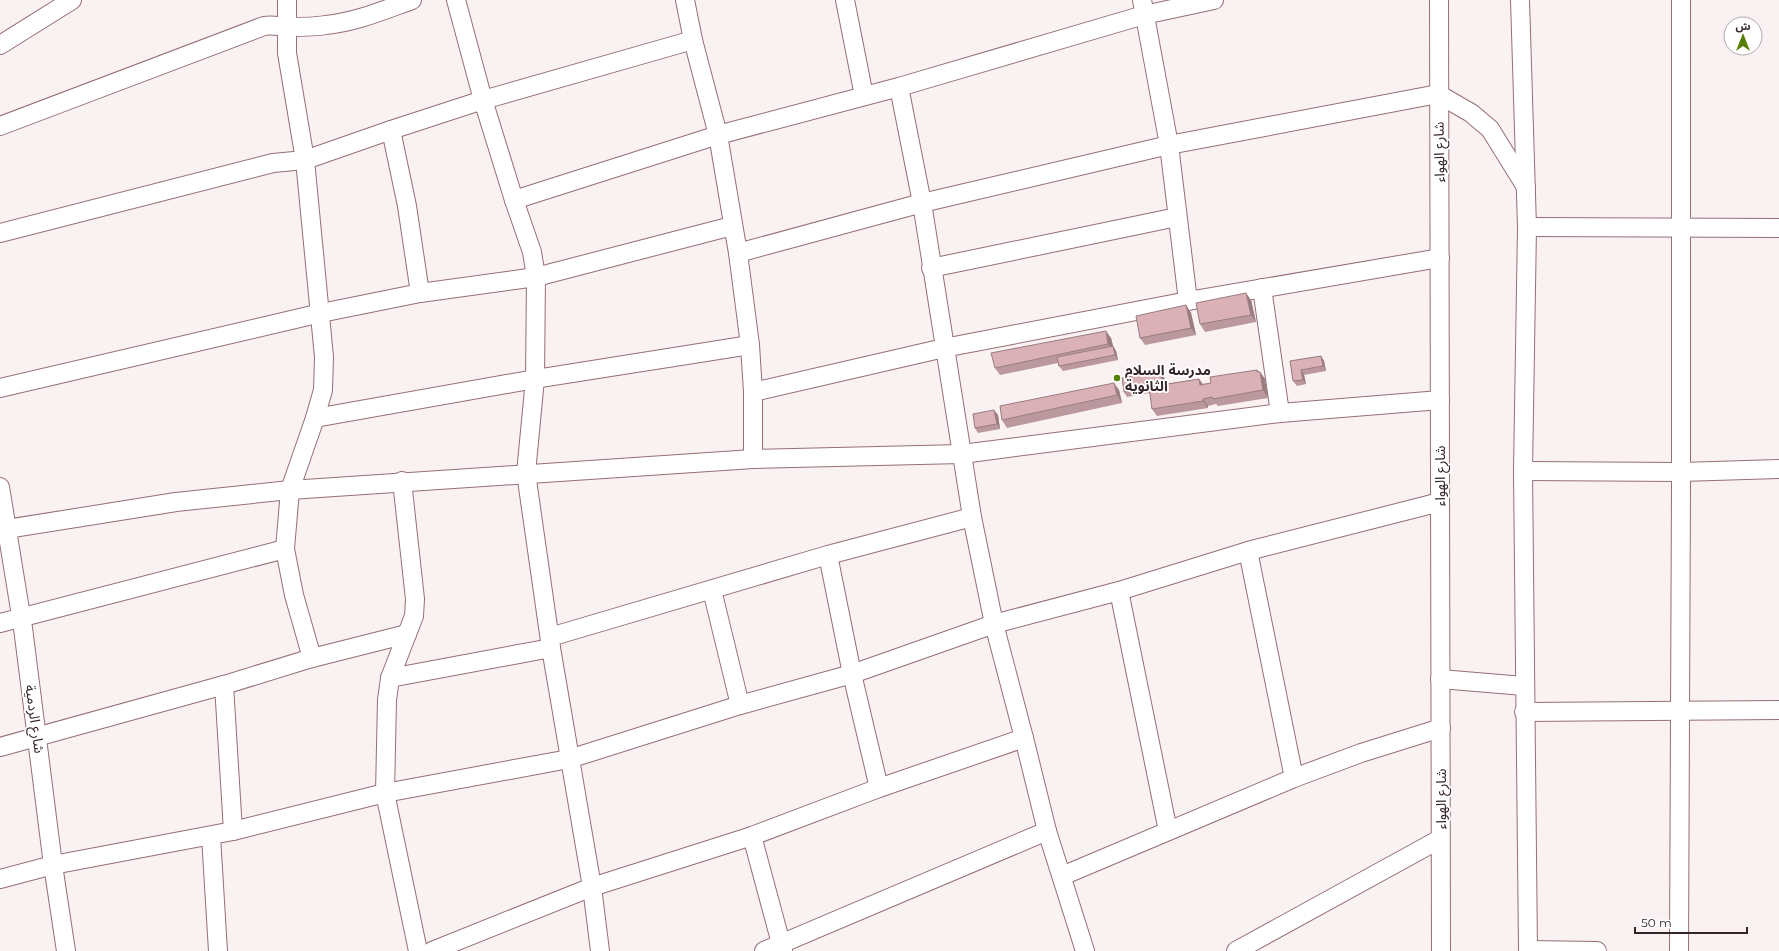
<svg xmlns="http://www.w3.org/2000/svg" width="1779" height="951" viewBox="0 0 1779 951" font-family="Montserrat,'Noto Sans Arabic',sans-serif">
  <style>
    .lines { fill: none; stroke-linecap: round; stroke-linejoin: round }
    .minor-casing { stroke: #956f75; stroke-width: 20 }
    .minor { stroke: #fff; stroke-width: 18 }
    .wall { fill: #bb989d }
    .shaded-wall { fill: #997c80 }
    .building { fill: #dab1b7; stroke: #997c80 }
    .poi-dot { fill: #558005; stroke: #fff; stroke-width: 1.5 }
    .labels { text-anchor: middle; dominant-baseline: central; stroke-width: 3.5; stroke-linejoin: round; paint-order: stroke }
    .street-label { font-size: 14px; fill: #352528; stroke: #fff }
    .poi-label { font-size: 14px; font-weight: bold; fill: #352528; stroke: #fff; text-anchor: start }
  </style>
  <rect width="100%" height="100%" fill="#faf1f2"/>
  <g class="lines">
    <g class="minor-casing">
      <g id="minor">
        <path d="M287 0V53L305 160 324 357 323 390 315 418 290 490 285 549 294 595 312 658"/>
        <path d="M456 0 483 100 514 200 532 252 536 277 535 379 526 473 551 648 592 887 600 951"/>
        <path d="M685 0 693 40 718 135 738 253 750 345 753 392V459"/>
        <path d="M845 0 864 96"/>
        <path d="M1142 0 1169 145 1188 301"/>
        <path d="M1439 0 1441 951"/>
        <path d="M1520 0 1527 227 1523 471 1528 951"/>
        <path d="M0 45 72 0"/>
        <path d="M899 87 922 203 972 517 994 624 1024 738 1047 831 1085 951"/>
        <path d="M0 126 264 26C273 24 280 27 289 27 301 27 314 27 326 25 356 22 384 10 412 0"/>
        <path d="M391 130 407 206 420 293"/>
        <path d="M514 200 718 135 899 87 1144 15 1214 0"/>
        <path d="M1527 227 1779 228"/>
        <path d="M0 233 273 163 305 160 391 130 483 100 693 40"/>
        <path d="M738 253 922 203 1169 145 1438 94 1471 113 1490 129 1526 187"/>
        <path d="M931 268 1177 217"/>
        <path d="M1262 288 1280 413"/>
        <path d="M0 388 321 313 420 293 536 277 732 226"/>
        <path d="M753 392 944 348 1188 301 1440 258"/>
        <path d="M315 418 535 379 750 345"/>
        <path d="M1523 471 1681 472 1779 469"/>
        <path d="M402 481 415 599 414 616 390 678 387 700 385 793 418 951"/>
        <path d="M0 487 23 628 53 865 66 951"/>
        <path d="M0 530 176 502 290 490 753 459 962 454 1280 413 1440 400"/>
        <path d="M1248 551 1294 778"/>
        <path d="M828 555 852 674 879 788"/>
        <path d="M712 590 740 705"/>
        <path d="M1119 591 1168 831"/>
        <path d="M0 623 285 549"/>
        <path d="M550 637 828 555 972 517"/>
        <path d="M390 678 551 648"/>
        <path d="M1440 679 1524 686"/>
        <path d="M224 685 233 831"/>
        <path d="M1524 712 1779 710"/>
        <path d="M0 747 224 685 312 658 407 634"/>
        <path d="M211 836 218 951"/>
        <path d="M752 836 783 951"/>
        <path d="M1062 876 1294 778 1361 753 1441 728"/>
        <path d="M0 879 53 865 233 831 385 793 569 759 740 705 852 674 994 624 1119 591 1248 551 1440 502"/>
        <path d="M1528 950 1597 951"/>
        <path d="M432 951 592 887 752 836 879 788 1024 738"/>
        <path d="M764 951 1047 831"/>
        <path d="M1236 951 1440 839"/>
        <path d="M1679 951 1681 486V0"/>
      </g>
    </g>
    <use href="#minor" class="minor"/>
  </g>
  <g class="wall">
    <path d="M1251 300 1256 322 1205 332 1200 324Z"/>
    <path d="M1186 305 1191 313 1196 335 1145 345 1140 338Z"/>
    <path d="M1111 338 1113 346 1116 351 1118 360 1063 371 1059 366 1058 363 1000 375 995 368Z"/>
    <path d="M1321 356 1324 361 1326 371 1304 375 1306 384 1297 386 1293 381 1290 361Z"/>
    <path d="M1257 370 1259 372H1260L1265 379 1268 398 1218 406 1216 404 1208 406V408L1157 416 1152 409 1150 393 1127 397 1124 392 1160 371 1164 376 1165 384 1199 379 1203 384 1211 383Z"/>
    <path d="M1119 390 1122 403 1007 428 1002 420Z"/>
    <path d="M998 415 1000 429 978 433 975 428Z"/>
  </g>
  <g class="shaded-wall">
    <path d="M1246 293 1251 300 1256 322 1251 315Z"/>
    <path d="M1186 305 1191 313 1196 335 1191 328Z"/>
    <path d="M1106 331 1111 338 1113 346 1116 351 1118 360 1115 355 1114 351 1108 344Z"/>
    <path d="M1321 356 1324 361 1326 371 1323 366Z"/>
    <path d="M1257 370 1260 374V372L1265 379 1268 398 1263 390 1257 372Z"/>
    <path d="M1301 370 1304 375 1306 384 1303 380Z"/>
    <path d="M1160 371 1164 376 1166 390 1163 385Z"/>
    <path d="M1199 379 1204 387 1200 385Z"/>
    <path d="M1114 383 1119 390 1122 403 1117 395Z"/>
    <path d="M1203 399 1208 406V408L1203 401Z"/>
    <path d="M994 410 998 415 1000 429 997 424Z"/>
  </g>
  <g class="building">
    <path d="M1246 293 1251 315 1200 324 1196 303Z"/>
    <path d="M1186 305 1191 328 1140 338 1136 316Z"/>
    <path d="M1106 331 1108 344 995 368 991 353Z"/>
    <path d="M1113 346 1115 355 1059 366 1057 357Z"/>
    <path d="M1321 356 1323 366 1301 370 1303 380 1293 381 1290 361Z"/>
    <path d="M1257 370V372H1260L1263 390 1213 399 1212 397 1203 399V401L1152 409 1149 387 1199 379 1200 385 1211 383 1210 377Z"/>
    <path d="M1160 371 1163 385 1149 387V388L1124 392 1122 378Z"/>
    <path d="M1114 383 1117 395 1002 420 1000 406Z"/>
    <path d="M994 410 997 424 975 428 973 414Z"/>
  </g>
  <circle class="poi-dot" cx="1117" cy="378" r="4"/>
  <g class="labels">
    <g class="street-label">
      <text transform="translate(1439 152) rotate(-91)">شارع الهواء</text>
      <text transform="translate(1440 476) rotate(-90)">شارع الهواء</text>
      <text transform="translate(35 719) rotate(82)">شارع الردمية</text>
      <text transform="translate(1441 799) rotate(-90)">شارع الهواء</text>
    </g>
    <g class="poi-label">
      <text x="1125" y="370">مدرسة السلام<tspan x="1125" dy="16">الثانوية</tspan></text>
    </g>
  </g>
  <g transform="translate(1743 36)"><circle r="19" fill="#ffffff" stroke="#aea8a9"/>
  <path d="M0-3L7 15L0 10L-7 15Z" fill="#558005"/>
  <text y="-6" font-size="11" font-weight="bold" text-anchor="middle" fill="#352528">ش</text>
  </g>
  <path d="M1635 927v6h112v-6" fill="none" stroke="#352528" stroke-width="2"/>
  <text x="1641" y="927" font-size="12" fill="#352528" stroke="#ffffff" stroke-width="3" paint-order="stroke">50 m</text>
</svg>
